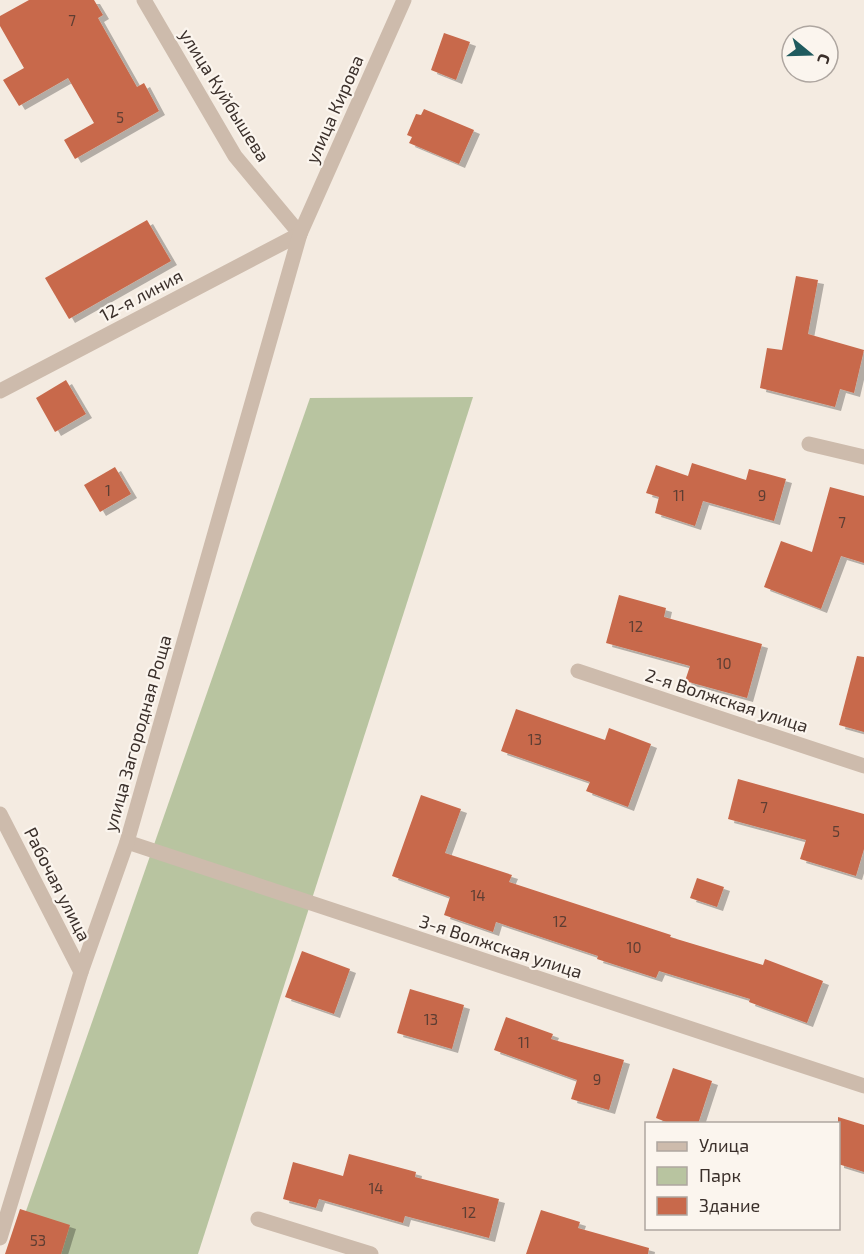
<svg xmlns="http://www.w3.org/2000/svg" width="864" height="1254" viewBox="0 0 864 1254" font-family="'Exo 2',sans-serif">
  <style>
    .green { fill: #b8c4a0 }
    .building { fill: #c8694b; filter: url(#shadow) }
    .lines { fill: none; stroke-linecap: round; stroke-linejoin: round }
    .minor { stroke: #cdbbac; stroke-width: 15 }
    .labels { text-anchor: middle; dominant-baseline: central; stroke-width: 4.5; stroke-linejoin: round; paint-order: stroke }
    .number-label { font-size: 15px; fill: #5e3e33 }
    .street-label { font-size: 18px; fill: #3b302b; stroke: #fbf5ee }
  </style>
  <defs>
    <filter id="shadow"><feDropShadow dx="6" dy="4" stdDeviation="0" flood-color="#0004"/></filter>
  </defs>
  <rect width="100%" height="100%" fill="#f4ebe1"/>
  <path class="green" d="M473 397 198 1254H11L310 398Z"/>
  <g class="building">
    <path d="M29 0H94L103 15 98 18 137 87 144 83 159 111 75 159 64 140 94 123 68 78 19 106 3 80 24 68 0 26V16Z"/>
    <path d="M444 33 470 42 456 80 431 70Z"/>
    <path d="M424 109 474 130 459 164 409 143 412 137 407 135 416 114 421 115Z"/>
    <path d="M147 220 171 261 69 319 45 278Z"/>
    <path d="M796 276 818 280 808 334 864 350 854 393 840 389 835 407 760 388 767 348 782 350Z"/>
    <path d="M66 380 86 414 55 432 36 398Z"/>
    <path d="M692 463 746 480 749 469 786 479 774 521 703 501 695 526 655 513 659 497 646 493 656 465 688 476Z"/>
    <path d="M115 467 131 494 100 512 84 485Z"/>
    <path d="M830 487 864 496V563L841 556 821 609 764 587 781 541 812 552Z"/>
    <path d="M619 595 666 608 664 617 762 644 747 698 685 681 690 666 606 643Z"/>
    <path d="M857 656 864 657V732L839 725Z"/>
    <path d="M516 709 605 740 609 728 651 744 628 807 586 791 590 782 501 751Z"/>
    <path d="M738 779 864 814V849L856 876 800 859 806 840 728 819Z"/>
    <path d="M421 795 461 809 445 853 512 875 509 882 671 935 670 937 763 965 765 959 823 981 807 1023 749 1002 750 999 659 971 656 978 597 959 598 956 496 922 493 932 444 915 450 897 392 876Z"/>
    <path d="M697 878 724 887 717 907 690 898Z"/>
    <path d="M302 951 350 969 334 1014 285 997Z"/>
    <path d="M410 989 464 1005 452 1049 397 1033Z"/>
    <path d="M506 1017 553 1034 551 1039 624 1060 609 1110 571 1099 577 1080 494 1050Z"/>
    <path d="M673 1068 712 1081 698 1124H671L656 1118Z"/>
    <path d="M838 1117 864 1125V1172L838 1164Z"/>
    <path d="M349 1154 416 1172 415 1177 499 1199 489 1238 405 1216 403 1223 319 1199 316 1208 283 1199 293 1162 343 1176Z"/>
    <path d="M20 1209 70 1225 61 1254H5Z"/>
    <path d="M541 1210 580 1222 578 1228 649 1248 648 1254H526Z"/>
  </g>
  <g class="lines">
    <g class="minor">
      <path d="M144 0 235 156 300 234"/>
      <path d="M0 391 300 234"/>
      <path d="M809 444 864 457"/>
      <path d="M578 671 864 766"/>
      <path d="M0 814 81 972"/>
      <path d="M127 842 864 1086"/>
      <path d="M258 1219 371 1254"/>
      <path d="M0 1238 81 972 127 842 300 234 404 0"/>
    </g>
  </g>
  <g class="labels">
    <g class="number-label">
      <text x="72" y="20">7</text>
      <text x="120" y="117">5</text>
      <text x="108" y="490">1</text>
      <text x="679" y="495">11</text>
      <text x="762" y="495">9</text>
      <text x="842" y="522">7</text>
      <text x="636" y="626">12</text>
      <text x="724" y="663">10</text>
      <text x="535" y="739">13</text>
      <text x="764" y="807">7</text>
      <text x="836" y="831">5</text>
      <text x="478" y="895">14</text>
      <text x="560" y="921">12</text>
      <text x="634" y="947">10</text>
      <text x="431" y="1019">13</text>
      <text x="524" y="1042">11</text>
      <text x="597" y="1079">9</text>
      <text x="376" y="1188">14</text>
      <text x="469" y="1212">12</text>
      <text x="38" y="1240">53</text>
    </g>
    <g class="street-label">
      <text transform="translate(225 95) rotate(58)">улица Куйбышева</text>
      <text transform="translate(334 109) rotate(-66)">улица Кирова</text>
      <text transform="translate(141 295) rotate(-28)">12-я линия</text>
      <text transform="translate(727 700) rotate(18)">2-я Волжская улица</text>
      <text transform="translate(137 733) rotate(-74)">улица Загородная Роща</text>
      <text transform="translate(58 884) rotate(63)">Рабочая улица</text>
      <text transform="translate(501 946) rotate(18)">3-я Волжская улица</text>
    </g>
  </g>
  <rect x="645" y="1122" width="195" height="108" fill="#fbf5ee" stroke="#aea6a0" stroke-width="1.5"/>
  <rect x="657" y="1142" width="30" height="9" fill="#cdbbac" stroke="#aea6a0" stroke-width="1.5"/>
  <text x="699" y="1152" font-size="18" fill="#3b302b">Улица</text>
  <rect x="657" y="1167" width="30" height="18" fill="#b8c4a0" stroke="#aea6a0" stroke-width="1.5"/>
  <text x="699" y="1182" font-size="18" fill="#3b302b">Парк</text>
  <rect x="657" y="1197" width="30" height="18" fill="#c8694b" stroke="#aea6a0" stroke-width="1.5"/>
  <text x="699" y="1212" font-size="18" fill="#3b302b">Здание</text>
  <g transform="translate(810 54) rotate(109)"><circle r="28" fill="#fbf5ee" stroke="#aea6a0" stroke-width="1.5"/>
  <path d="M0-4.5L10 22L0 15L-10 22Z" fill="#1f5a5e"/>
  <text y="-9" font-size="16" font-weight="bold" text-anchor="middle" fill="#3b302b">С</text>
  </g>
</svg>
